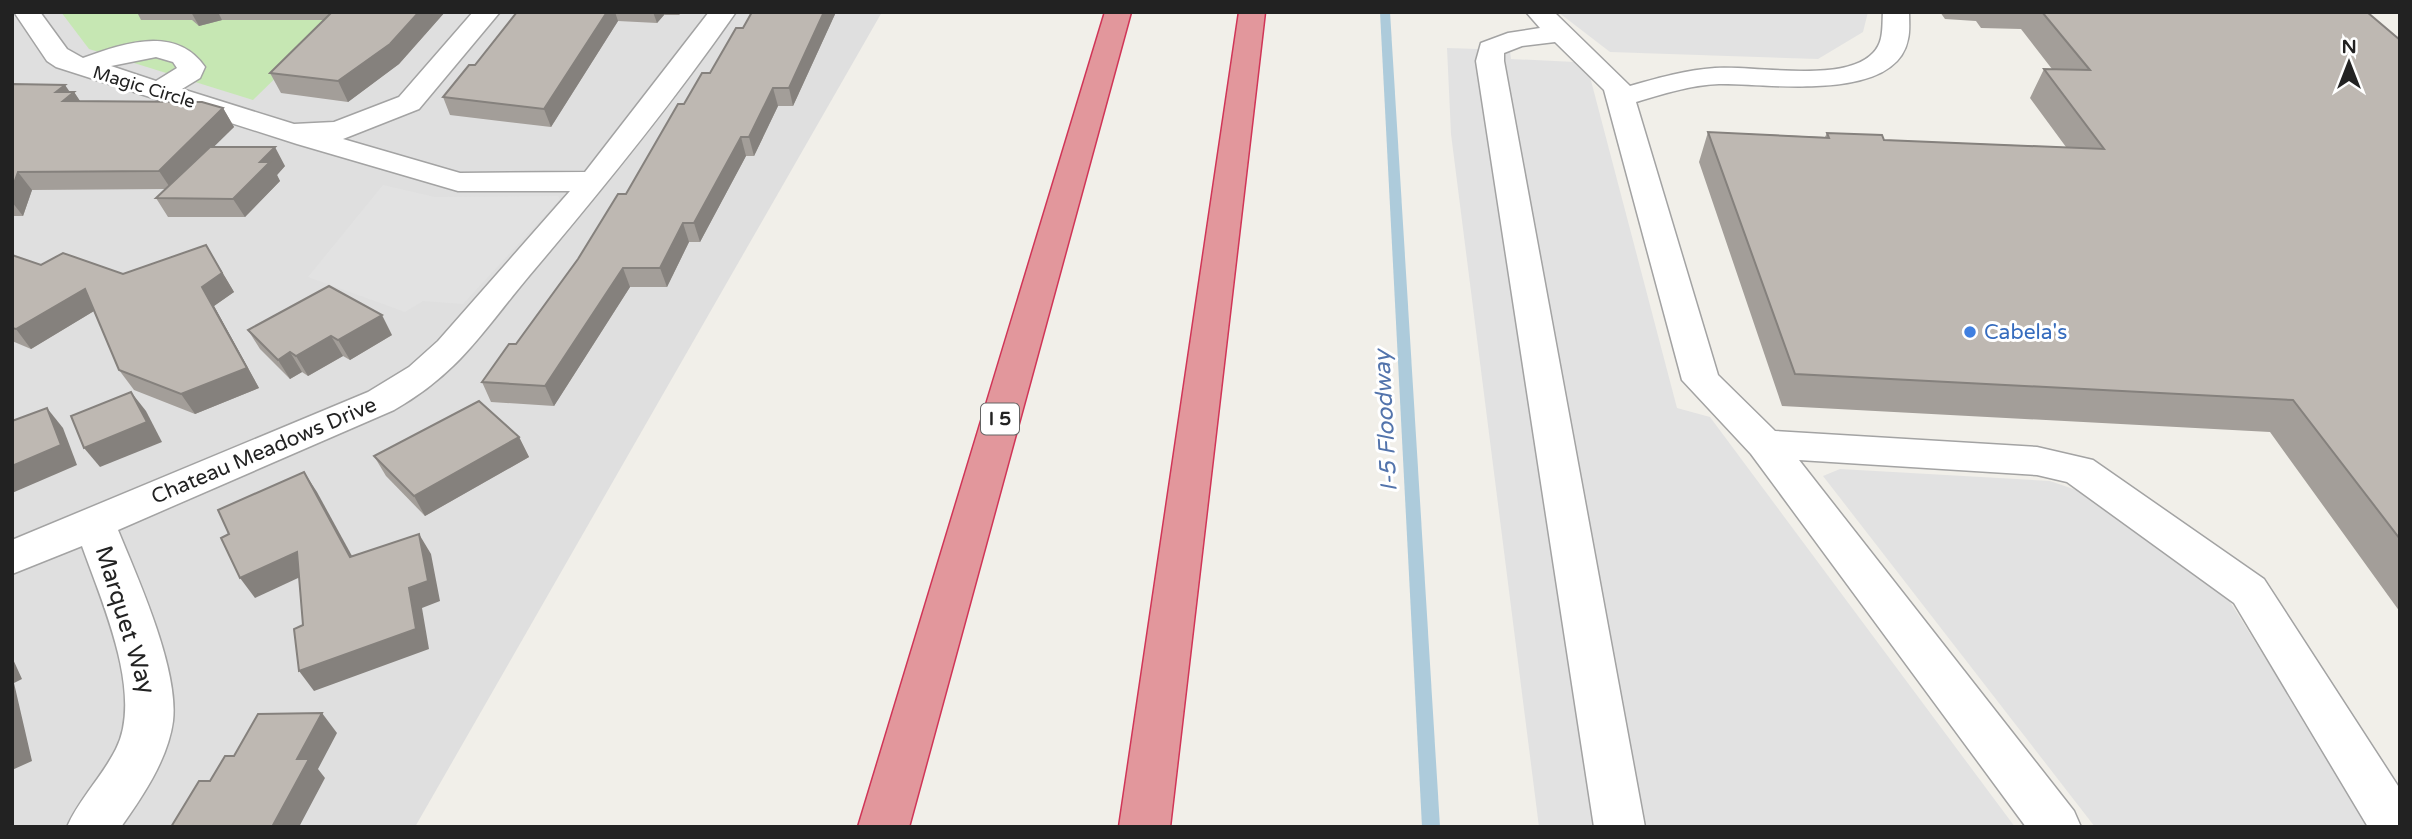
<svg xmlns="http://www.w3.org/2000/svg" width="2412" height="839" viewBox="0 0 2412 839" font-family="'Varela Round',sans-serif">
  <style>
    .residential { fill: #dfdfdf }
    .grass { fill: #c6e7b3 }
    .parking { fill: #e2e2e2 }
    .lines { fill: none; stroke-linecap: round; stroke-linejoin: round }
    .stream { fill: #adcbdb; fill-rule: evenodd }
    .minor-casing { stroke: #a3a3a3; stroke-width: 3 }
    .highway-casing { stroke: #d03557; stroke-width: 3 }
    .minor { fill: #fff; fill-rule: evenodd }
    .highway { fill: #e2979c; fill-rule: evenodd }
    .wall { fill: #a39e99 }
    .shaded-wall { fill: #85817d }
    .building { fill: #beb8b2; stroke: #85817d; stroke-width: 2 }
    .shop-dot { fill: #3f7fe0; stroke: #fff; stroke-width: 2.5 }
    .labels { text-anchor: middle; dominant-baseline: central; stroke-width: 6; stroke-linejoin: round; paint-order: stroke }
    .far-street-label { font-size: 18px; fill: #222; stroke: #fff }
    .shield { fill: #fff; stroke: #646464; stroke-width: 2 }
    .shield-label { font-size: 19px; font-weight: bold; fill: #222 }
    .shop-label { font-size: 21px; fill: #366cbe; stroke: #fff; text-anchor: start }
    .street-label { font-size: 21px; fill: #222; stroke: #fff }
    .water-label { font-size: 23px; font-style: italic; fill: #5374ac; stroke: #fff }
    .near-street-label { font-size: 24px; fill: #222; stroke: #fff }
  </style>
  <rect width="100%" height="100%" fill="#f1efe9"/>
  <path class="residential" d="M12 12H882L415 827H12Z"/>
  <path class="grass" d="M61 12H343L253 100 89 49Z"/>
  <g class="parking">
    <path d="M1558 12H1868L1863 32 1818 59 1610 52Z"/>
    <path d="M1447 48 1510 50 1511 59 1575 62 1589 73 1677 408 1710 417 2015 827H1539L1451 134Z"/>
    <path d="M383 185 435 197 558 196 560 199 463 304 423 301 405 312 308 277Z"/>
    <path d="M1840 469 2050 481 2082 492 2227 597 2371 826 2095 827 1823 476Z"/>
  </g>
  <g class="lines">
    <path class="stream" d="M1380 12H1390L1440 827H1422Z"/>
    <g class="minor-casing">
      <g id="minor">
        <path d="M14 12H40L67 49 83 58C124 43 176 25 205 67L200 78 182 89 294 124 334 122 399 97 473 12H500L419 109 343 139 460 173 585 172 709 12H736C672 104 601 191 529 276 483 331 459 373 394 410L118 530C138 579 179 669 173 721 168 759 143 796 121 827H67C79 799 102 777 116 749 144 694 101 600 82 546L12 574V540L368 392 409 367 438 341 570 191H458L297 144 56 67 47 61ZM156 57 173 62 177 68 156 81 111 66Z"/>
        <path d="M1526 12H1554L1630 86C1658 78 1686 70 1715 68 1755 65 1844 84 1873 53 1884 42 1882 27 1883 12H1909C1909 21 1910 31 1908 39 1896 104 1765 83 1719 84 1691 85 1663 94 1636 102L1718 375 1775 431 2037 447 2093 460 2264 579 2400 789V827H2368L2234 603 2067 482 2037 475 1799 460 2074 811 2081 827H2026L1751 454 1682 380 1604 90 1555 42 1522 46 1504 53V61L1645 827H1594L1476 61 1481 43 1508 33 1540 28Z"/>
      </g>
    </g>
    <g class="highway-casing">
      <g id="highway">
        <path d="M1105 12H1131L909 827H858Z"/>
        <path d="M1239 12H1265L1170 827H1119Z"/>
      </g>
    </g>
    <use href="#minor" class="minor"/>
    <use href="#highway" class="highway"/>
  </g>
  <g class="wall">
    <path d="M137 12H445L399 64 348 102 281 93 270 73 324 20H222L199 26 192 20H141Z"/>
    <path d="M517 12H682L679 15H664L657 23 618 21 551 127 450 115 443 97 475 65Z"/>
    <path d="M836 12 793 106H778L754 156H746L700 242H689L667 287H630L554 406 491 402 482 382 516 344 626 194 684 104 710 73 743 28Z"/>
    <path d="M1940 12H2367L2400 40V612L2270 432 1782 406 1699 162 1708 132 1825 137 1827 133 1884 140 2066 147 2030 98 2044 69H2052L2021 29 1981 28 1976 21 1945 19Z"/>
    <path d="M12 84 74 92 80 101 223 108 234 127 213 147 285 166 277 175 280 181 245 217H168L156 198 165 189 32 190 23 216H12Z"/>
    <path d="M206 245 234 292 214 306 259 388 195 414 134 390 119 370 94 311 31 349 12 341V255L41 265 123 274Z"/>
    <path d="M248 330 392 335 350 360 343 356 308 376 302 372 290 379 260 349Z"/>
    <path d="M519 437 529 457 425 516 386 476 374 456Z"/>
  </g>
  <g class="shaded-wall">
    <path d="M191 12H218L222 20 199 26Z"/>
    <path d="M419 12H445L399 64 348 102 338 81Z"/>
    <path d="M607 12H615L618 21 551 127 544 109Z"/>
    <path d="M653 12H664V15L657 23Z"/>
    <path d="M824 12H836L793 106 789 88Z"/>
    <path d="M65 85 72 95 74 92 86 110 75 119 56 92Z"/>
    <path d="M773 88 778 106 754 156 749 137Z"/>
    <path d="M223 108 234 127 171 189 159 171Z"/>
    <path d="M741 137 746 156 700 242 694 223Z"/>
    <path d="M275 147 285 166 277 175 280 181 245 217 233 199 260 162Z"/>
    <path d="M18 172 32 190 23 216 12 202V189Z"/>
    <path d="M683 223 689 242 667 287 660 268Z"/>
    <path d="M206 245 234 292 214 306 259 388 195 414 181 394 202 287Z"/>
    <path d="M623 268 630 287 554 406 545 386Z"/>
    <path d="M85 289 99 308 31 349 16 329Z"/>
    <path d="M382 315 392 335 350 360 338 340Z"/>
    <path d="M331 336 343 356 308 376 296 356Z"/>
    <path d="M290 352 302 372 290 379 278 360Z"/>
    <path d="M131 392 146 411 162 442 100 467 84 448Z"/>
    <path d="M47 408 63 428 77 465 12 493V466Z"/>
    <path d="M519 437 529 457 425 516 414 496Z"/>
    <path d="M304 472 317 492 363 576 350 557Z"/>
    <path d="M419 534 431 554 440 601 422 608 429 649 314 691 299 671 409 588Z"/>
    <path d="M297 552 311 572 255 598 240 578Z"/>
    <path d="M12 657 22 679 14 683 32 761 12 770Z"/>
    <path d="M322 713 337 733 318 769 325 778 299 827H272L297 759Z"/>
  </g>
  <g class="building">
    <path d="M332 12H419L390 44 338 81 270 73Z"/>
    <path d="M517 12H607L544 109 443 97 469 65H475Z"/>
    <path d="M752 12H824L789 88H773L749 137H741L694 223H683L660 268H623L545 386 482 382 509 344H516L578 259 618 194H626L678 104H684L702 73H710L736 28H743Z"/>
    <path d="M2042 12H2367L2400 40V539L2293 400 1795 374 1708 132 1829 138 1827 133 1882 135 1884 140 2104 149 2044 69 2090 70Z"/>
    <path d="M12 84 65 85 56 92H74L63 101 202 102 223 108 159 171 18 172 12 189Z"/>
    <path d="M210 147H275L260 162H270L233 199 156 198Z"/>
    <path d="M206 245 222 273 202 287 247 368 181 394 119 370 85 289 16 329 12 328V255L41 265 63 253 123 274Z"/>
    <path d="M329 286 382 315 338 340 331 336 296 356 290 352 278 360 248 330Z"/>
    <path d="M131 392 147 422 84 448 71 416Z"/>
    <path d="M479 401 519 437 414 496 374 456Z"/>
    <path d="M47 408 61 445 12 466V421Z"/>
    <path d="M304 472 350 557 419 534 428 581 409 588 416 629 299 671 294 629 303 625 297 552 240 578 221 538 229 534 218 510Z"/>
    <path d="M322 713 297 759H309L272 827H171L199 781H210L225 756H234L258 714Z"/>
  </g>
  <circle class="shop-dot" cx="1970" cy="332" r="7"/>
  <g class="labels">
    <g class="far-street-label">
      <text transform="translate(144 87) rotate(17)">Magic Circle</text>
    </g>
    <rect class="shield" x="981" y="403.5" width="38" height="31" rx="5"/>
    <g class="shield-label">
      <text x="1000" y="419">I 5</text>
    </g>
    <g class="shop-label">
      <text x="1984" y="332">Cabela's</text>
    </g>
    <g class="street-label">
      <text transform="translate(264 451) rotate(-23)">Chateau Meadows Drive</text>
    </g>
    <g class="water-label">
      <text transform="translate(1386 421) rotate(-93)">I-5 Floodway</text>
    </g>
    <g class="near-street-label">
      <text transform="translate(125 620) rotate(73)">Marquet Way</text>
    </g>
  </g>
  <rect width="2412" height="839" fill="none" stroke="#222222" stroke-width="28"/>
  <g transform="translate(2349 63)" stroke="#ffffff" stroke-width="5" paint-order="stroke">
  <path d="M0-5L12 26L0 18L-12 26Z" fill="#222222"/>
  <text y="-10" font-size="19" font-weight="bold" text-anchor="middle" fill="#222222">N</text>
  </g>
</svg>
